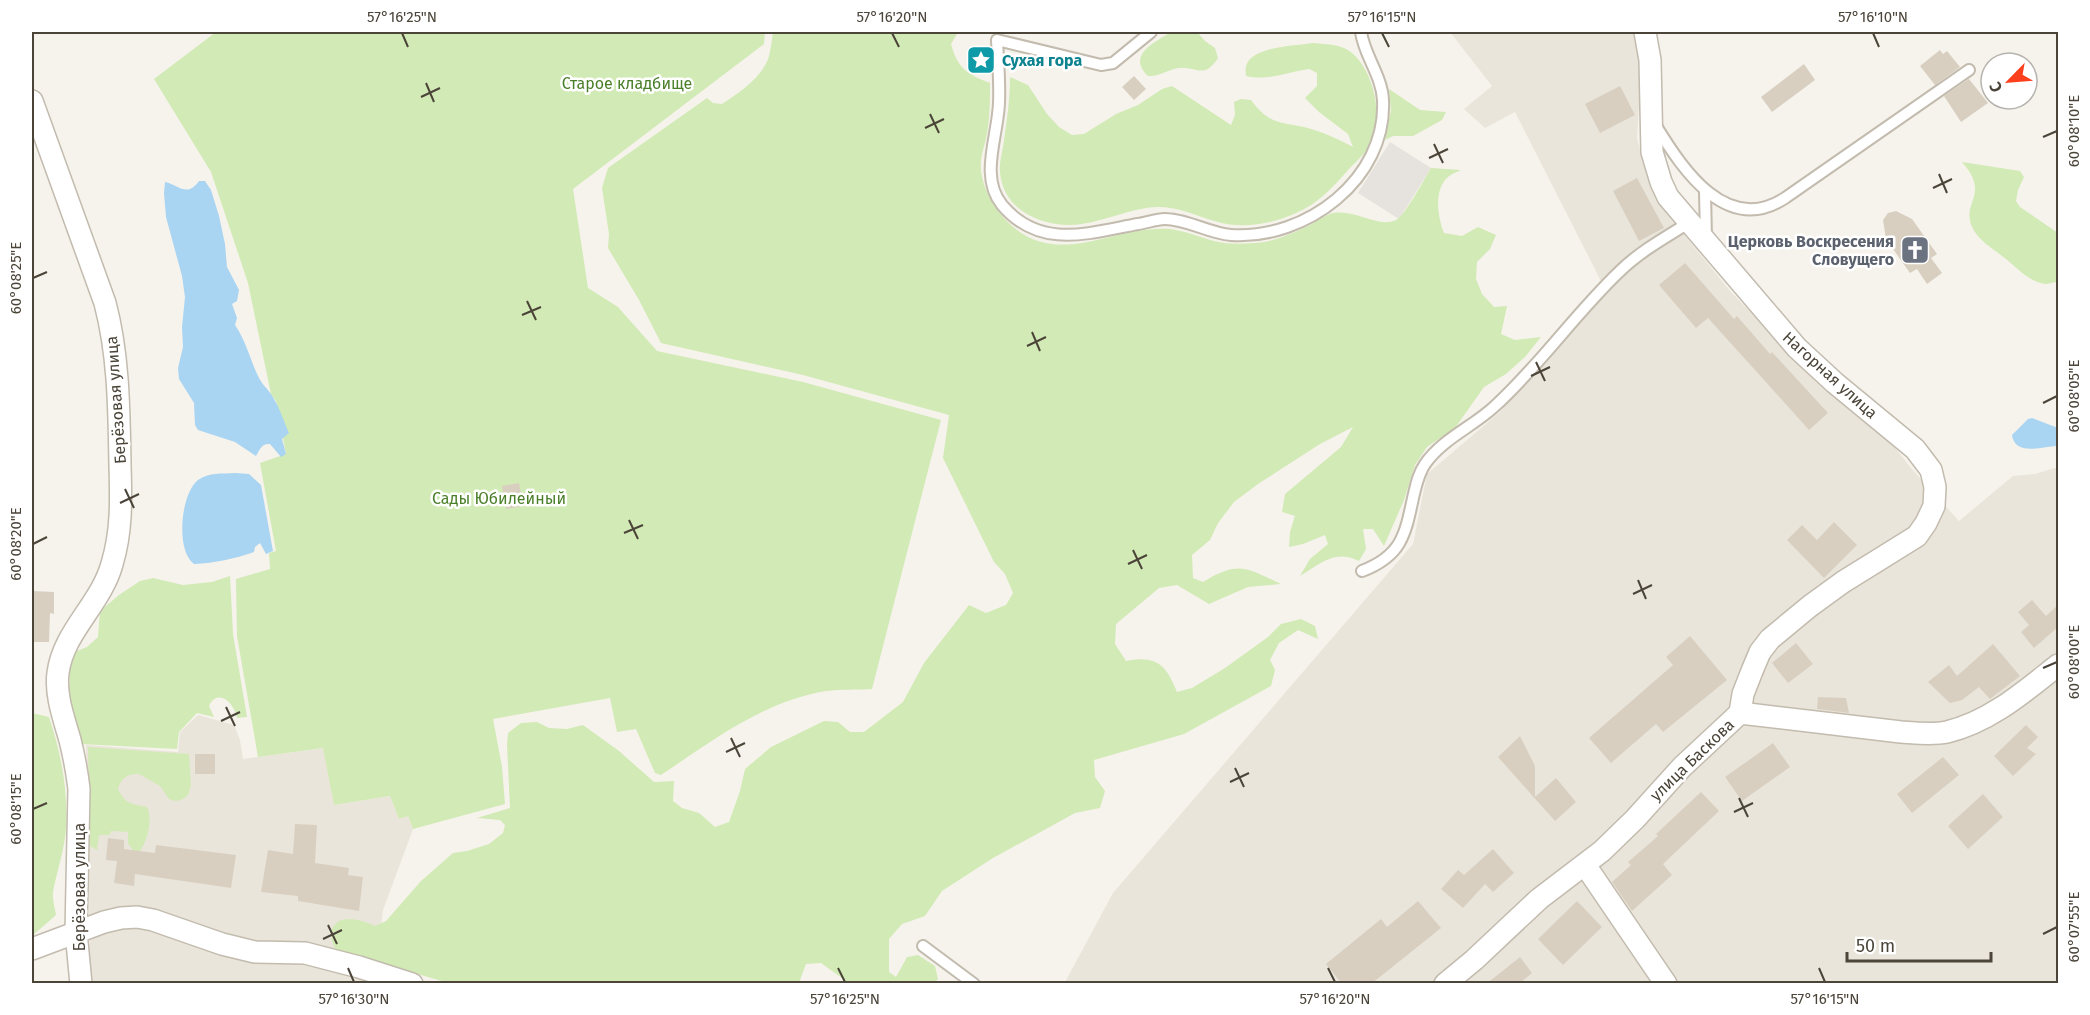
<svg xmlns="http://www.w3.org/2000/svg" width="2090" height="1015" viewBox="0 0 2090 1015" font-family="'Fira Sans',sans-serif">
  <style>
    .residential { fill: #eae5da }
    .industrial { fill: #e6e2dd }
    .green { fill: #d2eab5 }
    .water { fill: #a9d4f2 }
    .building { fill: #d8cfc1 }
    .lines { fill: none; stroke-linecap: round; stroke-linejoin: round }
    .lane-casing { stroke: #c2bbae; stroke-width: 14 }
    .street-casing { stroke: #c2bbae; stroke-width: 24 }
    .lane { stroke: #fff; stroke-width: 10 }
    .street { stroke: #fff; stroke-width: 21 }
    .ticks { fill: none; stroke: #4b4439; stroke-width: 2 }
    .labels { text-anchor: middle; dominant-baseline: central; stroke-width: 5; stroke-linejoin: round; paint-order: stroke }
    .culture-label { font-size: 16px; font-weight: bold; fill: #0d838f; stroke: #fff; text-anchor: start }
    .park-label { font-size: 16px; fill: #4a7f2a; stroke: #fff }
    .worship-label { font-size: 16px; font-weight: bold; fill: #5b616d; stroke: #fff; text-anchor: end }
    .street-label { font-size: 16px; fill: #4b4439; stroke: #fff }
    .neatline { fill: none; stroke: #4b4439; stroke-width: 2 }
    .ticks-label { font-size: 15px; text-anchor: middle; fill: #4b4439 }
  </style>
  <rect width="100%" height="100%" fill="#f6f3ec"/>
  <g class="residential">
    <path d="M1450 32H1636L1642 51 1637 138 1643 163 1671 219 1731 292 1771 333 1825 386 1892 444 1911 468 1959 521 2013 476 2035 474 2058 467V983L1064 984 1113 893 1413 544 1427 474 1500 412 1606 291 1515 112 1485 128 1464 109 1492 86Z"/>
    <path d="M198 715 234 725 240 740 243 759 324 748 334 805 390 796 399 819 408 816 413 829 383 910 374 983H91L87 970 90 939 86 745 178 752 180 732Z"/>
  </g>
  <path class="industrial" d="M1390 142 1431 168 1399 219 1358 193Z"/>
  <g class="green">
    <path d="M216 32H765L764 44 573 189 588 288 618 307 657 351 803 382 941 420 872 689C857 690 841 689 826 691 764 701 712 741 661 775L655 773 636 729 617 732 610 698 493 719 502 767 505 804 413 829 408 816 399 819 390 796 334 805 323 748 258 757 237 636 236 579 270 569 269 553 276 551 260 463 286 454 276 401 271 394 248 283 211 172 154 79Z"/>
    <path d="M773 32H958L951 44C958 69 967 74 990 83 990 100 990 117 987 133 986 142 982 151 981 160 979 180 990 202 1003 217 1054 274 1112 224 1170 229 1185 231 1200 237 1214 241 1230 245 1247 244 1264 242 1280 239 1296 232 1310 225 1316 221 1324 216 1330 214 1353 207 1377 229 1396 220 1404 217 1425 178 1431 168L1461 170C1457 172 1451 174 1448 177 1433 190 1438 218 1444 233L1462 236 1478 227 1496 235 1490 249 1477 262 1476 279 1482 294 1494 307 1507 306 1501 334 1515 340 1541 337 1525 357 1506 374 1484 387 1455 428 1427 447 1415 465 1404 500 1384 546 1373 529H1363L1366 549 1359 561C1335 549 1321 563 1300 576L1310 559 1328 544 1325 535 1303 544 1289 547 1290 532 1295 516 1282 512 1285 494 1341 447 1353 427 1320 444 1258 484 1234 502 1218 523 1210 540 1192 555 1193 578 1203 582C1239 560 1246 568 1281 584L1248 587 1209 604 1177 585 1159 588 1116 624 1115 644 1126 661C1157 655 1166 665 1177 692L1192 688 1225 668 1268 637 1281 624 1301 619 1315 626 1318 639 1298 630 1279 643 1270 660 1275 670 1271 686 1184 734 1094 760 1095 777 1105 791 1100 808 1075 813 993 858 942 891 925 916 902 924 889 939V972L896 977 907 957 918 955 935 966 938 979 934 983H858L846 981 821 963 806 964 800 980 802 983H449L337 951C328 939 328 921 347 919 358 919 366 922 375 926L386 921 421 881 453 853 467 851 489 844 503 833 505 825 500 820 477 818 510 808 507 745 508 733 521 723 537 722 549 728 567 729 583 725 619 751 654 782 674 781 673 801 682 808 699 813 715 827 729 822 740 791 745 769 771 747 824 721 838 722 850 732H864L903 702 924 663 969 605 986 613 1006 605 1013 593 1005 574 994 562 943 458 949 415 803 375 661 343 639 300 608 248 609 234 602 188 608 168 707 98 713 103 722 104C740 92 763 77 769 56 771 48 772 39 773 32Z"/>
    <path d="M1171 32H1197L1205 41 1215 48 1218 58C1204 79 1199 67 1180 68 1168 69 1159 77 1148 76 1126 55 1155 42 1171 32Z"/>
    <path d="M1313 43C1324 44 1335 44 1344 48 1371 60 1383 111 1374 137 1370 149 1358 160 1349 169 1332 188 1318 204 1294 214 1271 224 1242 229 1218 222 1199 217 1178 206 1157 207 1132 208 1107 220 1082 224 1047 229 1003 213 1000 172 999 162 1003 150 1004 140 1007 119 1010 99 1010 77L1028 85 1047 114 1059 127 1072 135 1084 134 1116 114 1138 105 1162 89 1172 86 1231 125 1235 115 1234 102 1241 99 1251 100C1268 123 1278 122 1304 127 1321 131 1338 139 1353 147L1348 134 1319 112 1305 98 1317 86V73L1309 69C1287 72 1269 81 1246 76 1246 73 1245 69 1246 66 1252 46 1295 46 1313 43Z"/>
    <path d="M1389 89 1420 110 1446 112 1442 120 1413 136H1393L1385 140 1391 110Z"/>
    <path d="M1962 162 2020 171 2024 177 2018 190 2016 201 2020 207 2058 233V282C2054 282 2049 284 2045 284 2027 281 2016 266 2002 256 1991 247 1979 241 1972 227 1961 201 1991 195 1962 162Z"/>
    <path d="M230 576 233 634 247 717 237 718C235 704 218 687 209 706L214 717 197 713 179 732 177 749 80 744 69 694 70 659 77 651 87 647 98 637 100 611 119 595 140 581 153 578 183 585 212 582Z"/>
    <path d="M32 713 49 717C61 753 68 789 66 827 65 849 57 870 53 892 52 899 55 908 56 915L32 936Z"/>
    <path d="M88 747 189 754 191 785 188 795 183 799 176 801 169 799 160 786 139 774C128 773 121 778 118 789 125 804 132 804 147 807 153 820 148 839 140 851L134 852 128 843V832L111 831 110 835H99L97 850 90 846Z"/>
  </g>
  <g class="water">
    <path d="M199 181H205L211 190 219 216 225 244 227 267 239 290 237 301 232 304 237 318 235 325C246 341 250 359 258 376 263 387 270 390 274 399 280 409 284 422 289 433L282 439 286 454 281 457 270 444C262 443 260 449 256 456L235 442 198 430 195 425 194 403 179 379 178 368 183 347 182 327 185 297 182 276 166 217 164 193 165 182C179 185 187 198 199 181Z"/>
    <path d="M2032 418 2058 428V435L2056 437 2058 446C2044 446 2015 457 2012 435L2028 419Z"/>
    <path d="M235 473 249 474 261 485 273 551 266 554 260 543 255 547 254 552C234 559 215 563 194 564 175 550 181 493 198 480 209 472 222 474 235 473Z"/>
  </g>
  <g class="building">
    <path d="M1940 50 1943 54 1947 51 1960 67 1935 85 1920 66Z"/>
    <path d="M1804 64 1815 80 1772 112 1761 97Z"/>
    <path d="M1134 76 1146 89 1134 100 1122 87Z"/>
    <path d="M1969 79 1988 103 1961 122 1944 96Z"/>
    <path d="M1620 86 1635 115 1600 133 1585 104Z"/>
    <path d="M1637 178 1664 228 1639 241 1613 191Z"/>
    <path d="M1896 211 1912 219 1937 254 1931 258 1942 273 1927 284 1917 269 1910 273 1886 239 1883 220 1888 213Z"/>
    <path d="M1685 263 1734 319 1737 316 1770 354 1772 352 1828 413 1809 430 1708 318 1696 328 1659 285Z"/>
    <path d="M519 483 523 506 506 509 502 486Z"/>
    <path d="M1834 522 1857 545 1824 578 1787 540 1802 525 1817 540Z"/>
    <path d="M32 591 54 592V614L50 613 49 642H32Z"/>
    <path d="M2032 600 2046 616 2058 605V627L2034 648 2021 632 2029 625 2018 612Z"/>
    <path d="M1690 636 1727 680 1663 732 1656 724 1611 763 1589 738 1673 665 1666 657Z"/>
    <path d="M1796 643 1813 664 1788 683 1772 663Z"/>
    <path d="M1993 644 2020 676 1990 699 1979 687 1962 700 1950 703 1928 682 1949 665 1957 676Z"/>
    <path d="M1818 697 1846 698 1849 713 1817 709Z"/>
    <path d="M2026 725 2038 737 2027 748 2036 754 2013 776 1994 756Z"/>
    <path d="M1520 736 1535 766V797L1556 778 1576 802 1555 821 1498 757Z"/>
    <path d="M1773 743 1790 767 1742 801 1725 777Z"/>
    <rect x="195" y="754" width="20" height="20"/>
    <path d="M1943 757 1959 775 1912 813 1897 794Z"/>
    <path d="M1701 792 1719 811 1663 864 1672 875 1632 911 1612 882 1631 865 1628 862 1658 836 1656 834Z"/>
    <path d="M1983 794 2003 817 1968 849 1948 826Z"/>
    <path d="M295 824 317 825 315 863 349 868 348 875 363 877 359 911 298 901V896L261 892 268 850 293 854Z"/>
    <path d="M108 838 124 840V849L155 853 156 845 236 855 231 888 135 874 134 886 114 883 117 861 106 860Z"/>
    <path d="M1493 849 1514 873 1493 892 1485 884 1463 908 1441 889 1458 870 1464 875Z"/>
    <path d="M1418 901 1441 928 1371 984H1342L1326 964 1381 919 1387 927Z"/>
    <path d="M1577 901 1602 927 1563 965 1538 939Z"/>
    <path d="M1520 957 1532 973 1519 984H1486Z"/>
  </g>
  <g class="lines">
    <g class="lane-casing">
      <g id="lane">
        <path d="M1151 32 1113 63 1101 65 997 40C998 61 1000 82 999 103 998 136 979 177 1002 205 1040 250 1089 233 1138 224 1146 223 1156 219 1165 219 1187 219 1208 233 1231 235 1306 240 1387 179 1383 100 1382 76 1364 55 1361 32"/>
        <path d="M1656 126C1683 170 1727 236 1785 198L1969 70"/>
        <path d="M1705 191 1706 239"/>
        <path d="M1362 571C1401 556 1405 536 1413 498 1416 486 1418 474 1425 464 1442 439 1474 426 1495 406 1540 365 1575 314 1619 272 1639 252 1666 237 1690 222"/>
        <path d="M923 946 974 984"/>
      </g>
    </g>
    <g class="street-casing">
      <g id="street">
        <path d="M1645 32 1650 60 1652 152 1661 182 1668 197 1797 348 1835 383 1915 449 1931 470 1935 487 1934 506 1926 523 1917 536 1843 582 1810 606 1770 639 1760 652 1752 671 1743 694 1740 713"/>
        <path d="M32 101 105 303C119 356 119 411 120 465 121 499 122 531 112 564 101 604 63 632 58 673 55 695 64 719 70 740 74 756 77 772 79 789L76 932 81 984"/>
        <path d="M1585 865 1666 984"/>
        <path d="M32 949 104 922 121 918 137 917 153 920 222 944 255 952 305 953 359 967 412 984"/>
        <path d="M1445 984 1474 960 1539 899 1602 851 1635 819 1682 767 1740 713 1901 732C1916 733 1932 735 1947 732 1990 722 2025 691 2058 665"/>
      </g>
    </g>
    <use href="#lane" class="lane"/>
    <use href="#street" class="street"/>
  </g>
  <path class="ticks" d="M402 33 408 47M892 33 899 47M1382 33 1389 47M1873 33 1879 47M426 83 434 102M421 97 440 88M930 114 939 133M925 128 944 119M2043 137 2057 131M1434 144 1443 163M1429 158 1448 149M1939 174 1947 193M1933 188 1952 179M33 278 47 272M527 301 536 320M522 315 541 307M1032 332 1040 351M1027 346 1046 337M1536 362 1545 381M1531 376 1550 367M2043 403 2057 396M125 489 134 508M120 503 139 494M629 520 638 539M624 533 643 525M33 544 47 537M1133 550 1142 569M1128 564 1147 555M1638 580 1646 599M1633 594 1652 585M2043 668 2057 662M226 707 235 726M221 721 240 712M731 738 740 757M726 752 745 743M1235 768 1244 787M1230 782 1249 773M1739 798 1748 817M33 809 47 803M1734 812 1753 803M328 925 337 944M2043 934 2057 927M323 939 342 930M348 968 354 982M838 968 845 982M1328 968 1335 982M1819 968 1825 982"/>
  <defs>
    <g id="sight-square" transform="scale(1.5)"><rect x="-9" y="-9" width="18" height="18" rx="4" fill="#0f9aa8" stroke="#fff"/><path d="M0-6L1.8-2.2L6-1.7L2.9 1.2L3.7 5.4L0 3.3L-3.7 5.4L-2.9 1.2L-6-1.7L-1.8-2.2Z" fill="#fff"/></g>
    <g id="church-square" transform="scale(1.5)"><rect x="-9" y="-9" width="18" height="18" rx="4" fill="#6b7280" stroke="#fff"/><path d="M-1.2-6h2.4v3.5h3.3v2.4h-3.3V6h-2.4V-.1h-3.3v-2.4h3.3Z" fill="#fff"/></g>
  </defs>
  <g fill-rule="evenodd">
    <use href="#sight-square" x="981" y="60"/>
    <use href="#church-square" x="1915" y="250"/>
  </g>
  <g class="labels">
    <g class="culture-label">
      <text x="1002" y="60">Сухая гора</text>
    </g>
    <g class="park-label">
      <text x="627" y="83">Старое кладбище</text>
      <text x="499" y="498">Сады Юбилейный</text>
    </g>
    <g class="worship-label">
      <text x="1894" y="241">Церковь Воскресения<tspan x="1894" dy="18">Словущего</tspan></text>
    </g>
    <g class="street-label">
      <text transform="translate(1830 375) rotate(42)">Нагорная улица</text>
      <text transform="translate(116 400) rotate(-94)">Берёзовая улица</text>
      <text transform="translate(1692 760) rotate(-44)">улица Баскова</text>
      <text transform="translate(79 887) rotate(-90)">Берёзовая улица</text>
    </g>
  </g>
  <rect width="2090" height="1015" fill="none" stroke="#ffffff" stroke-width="66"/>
  <g transform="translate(2009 81) rotate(245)"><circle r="28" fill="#ffffff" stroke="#b7b4b0" stroke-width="1.5"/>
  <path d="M0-4.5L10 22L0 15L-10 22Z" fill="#fc3f1d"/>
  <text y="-9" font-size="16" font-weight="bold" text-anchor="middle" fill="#4b4439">С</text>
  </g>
  <path d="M1847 952v9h144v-9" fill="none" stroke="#4b4439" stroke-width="3"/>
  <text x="1856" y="952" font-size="18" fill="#4b4439" stroke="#ffffff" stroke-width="4.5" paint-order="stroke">50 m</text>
  <rect x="33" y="33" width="2024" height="949" class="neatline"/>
  <g class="ticks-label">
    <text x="402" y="22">57°16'25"N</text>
    <text x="892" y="22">57°16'20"N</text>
    <text x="1382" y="22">57°16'15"N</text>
    <text x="1873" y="22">57°16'10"N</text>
    <text transform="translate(2074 131) rotate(-90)" y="5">60°08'10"E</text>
    <text transform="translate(16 278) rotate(-90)" y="5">60°08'25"E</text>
    <text transform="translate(2074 396) rotate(-90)" y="5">60°08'05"E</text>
    <text transform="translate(16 544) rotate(-90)" y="5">60°08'20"E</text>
    <text transform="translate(2074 662) rotate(-90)" y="5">60°08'00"E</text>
    <text transform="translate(16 809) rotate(-90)" y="5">60°08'15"E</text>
    <text transform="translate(2074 927) rotate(-90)" y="5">60°07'55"E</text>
    <text x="354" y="1004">57°16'30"N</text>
    <text x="845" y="1004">57°16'25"N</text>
    <text x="1335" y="1004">57°16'20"N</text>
    <text x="1825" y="1004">57°16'15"N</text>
  </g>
</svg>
